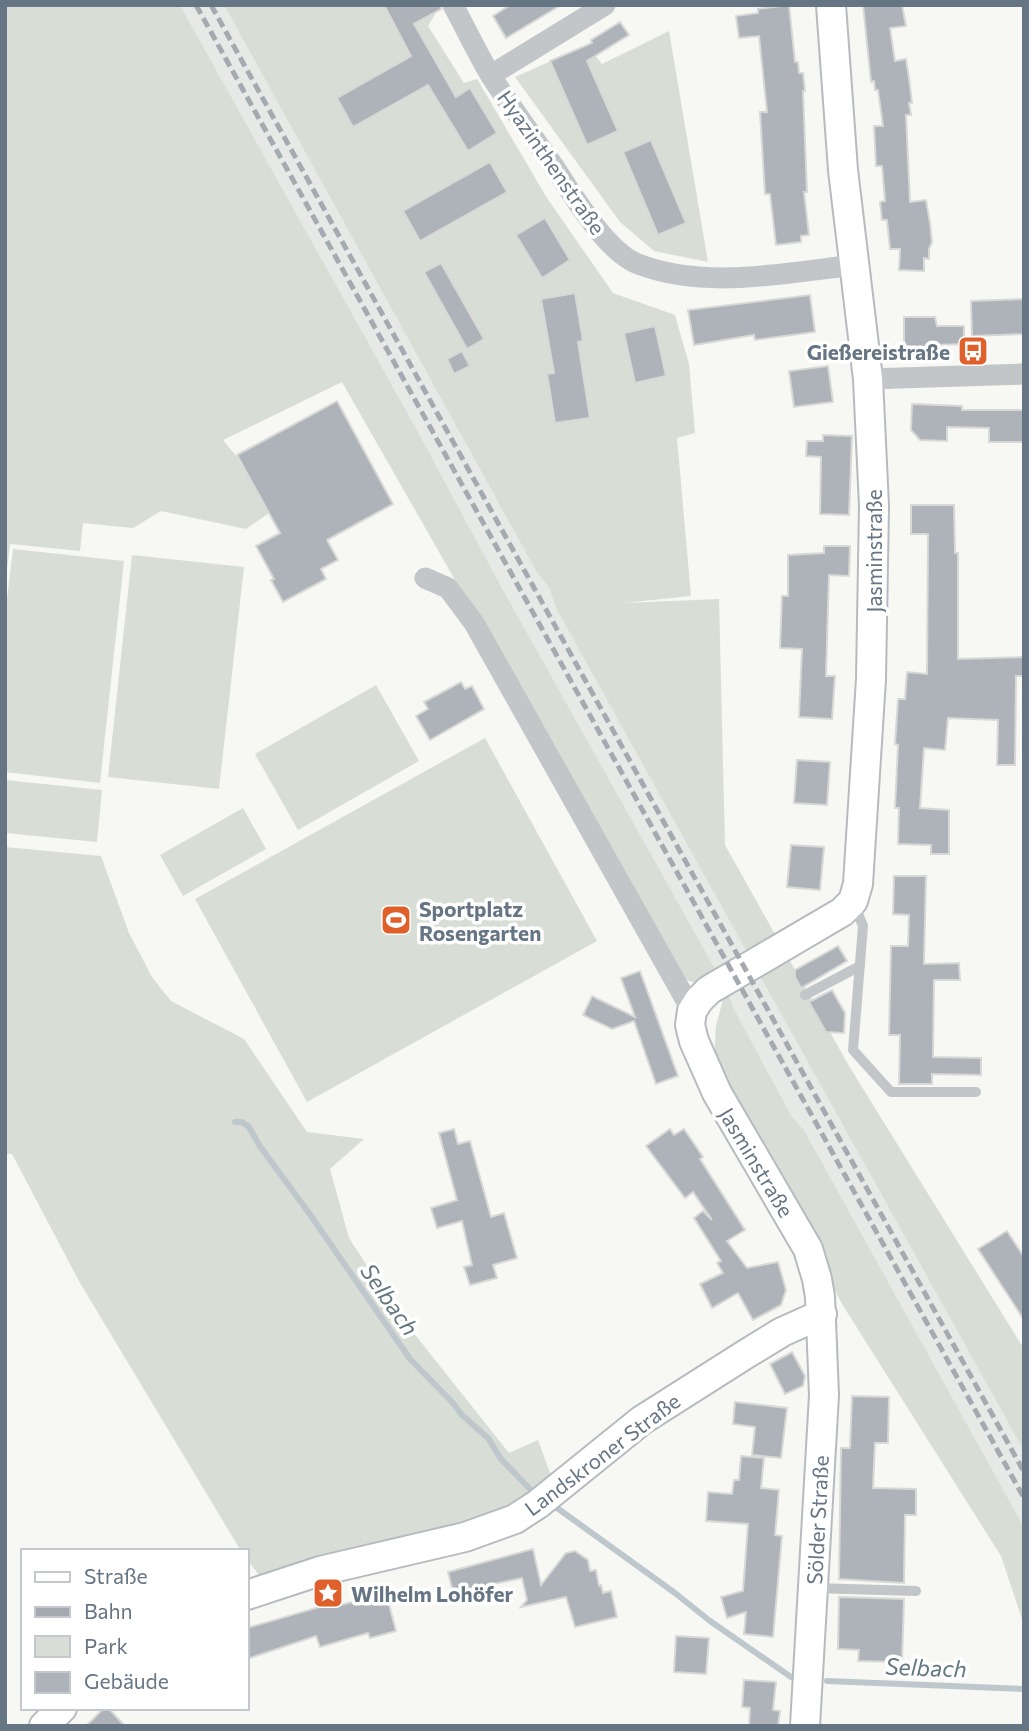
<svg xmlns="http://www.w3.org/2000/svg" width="1029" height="1731" viewBox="0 0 1029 1731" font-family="Commissioner,sans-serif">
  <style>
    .built { fill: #e7e9e7 }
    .green { fill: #d8ded5 }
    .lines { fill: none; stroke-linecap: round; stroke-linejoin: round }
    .stream { stroke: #bdc7cc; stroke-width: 6 }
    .building { fill: #adb3b9; stroke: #d8d8d6; stroke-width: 2 }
    .secondary-casing { stroke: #b6bbc0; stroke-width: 32 }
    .lane { stroke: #c2c6c9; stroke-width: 10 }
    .street { stroke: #c2c6c9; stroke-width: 21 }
    .secondary { stroke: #fff; stroke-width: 28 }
    .rail { stroke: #a5aab0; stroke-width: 5; stroke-dasharray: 10 5; stroke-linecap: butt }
    .labels { text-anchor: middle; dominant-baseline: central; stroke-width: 7; stroke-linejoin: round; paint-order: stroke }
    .street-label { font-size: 21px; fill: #667584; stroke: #fff }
    .poi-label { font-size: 21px; font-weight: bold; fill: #667584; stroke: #fff; text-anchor: start }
    .water-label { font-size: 23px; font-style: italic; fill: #627780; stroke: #fff }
  </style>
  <rect width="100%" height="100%" fill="#f7f7f4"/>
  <g class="built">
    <path d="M180 5H224L536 571 549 588 557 610 750 957 718 974 502 588 417 430Z"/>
    <path d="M758 970 1024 1451V1527L804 1130 792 1117 734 1009 726 988Z"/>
  </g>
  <g class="green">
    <path d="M5 5H180L417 430 502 588 718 974C704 983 698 986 682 978L342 382 223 440 237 457 269 513 246 529 161 511 133 528 83 523 80 551 10 544 5 587Z"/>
    <path d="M224 5H434L437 11 428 26 464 83 477 79 547 198 613 293 675 315 689 364 695 433 677 438 691 596 624 603 719 599 725 845 849 1066 1024 1349V1451L557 610 549 588 536 571Z"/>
    <path d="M669 31 708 262 654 251 620 222 515 77 587 45 602 64Z"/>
    <path d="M13 549 124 561 100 783 5 772V616Z"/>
    <path d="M132 555 244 567 219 789 108 777Z"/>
    <path d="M376 685 419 761 298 830 255 754Z"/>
    <path d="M485 738 597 941 307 1102 195 899Z"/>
    <path d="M5 780 102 790 97 842 5 833Z"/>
    <path d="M243 808 266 849 183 896 160 855Z"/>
    <path d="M5 847 101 856 129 933 152 977 171 1001 244 1039 307 1132 364 1139 330 1169 349 1238 397 1312 509 1453 538 1440 553 1481 497 1518 261 1578 247 1559V1551H241L80 1283 12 1154H5Z"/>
    <path d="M726 988 734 1009 792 1117 804 1130 1024 1527V1644L1023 1622 1001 1556 842 1304 714 1055 716 1026Z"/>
  </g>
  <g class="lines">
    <g class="stream">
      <path d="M235 1122H242L249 1127 259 1145 309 1213 410 1359 453 1403 461 1414 488 1438 501 1459 529 1488"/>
      <path d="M553 1505 675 1593 710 1621 791 1677"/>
      <path d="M827 1681 1024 1689"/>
    </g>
  </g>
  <g class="building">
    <path d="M384 5H440L441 9 414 24 456 97 470 88 497 133 468 151 428 85 353 127 337 98 411 56Z"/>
    <path d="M510 5H561L506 38 493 16Z"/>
    <path d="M789 5 795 62H798L799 73H803L805 91H803L807 192H804L809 235 801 236V242L776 245 770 194H765L760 112H767L759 36 739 38 736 16 758 13V9Z"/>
    <path d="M863 5H902L906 26 890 28 895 61 906 59 909 78 912 103H909L911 115H906L910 202 926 200 930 223 932 242 929 249V259L924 258V271L899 270 900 249H890L887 220H882L880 202 885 201 882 166H876L874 126H883L878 90H875L874 81 871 82Z"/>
    <path d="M620 22 629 35 587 61 618 131 587 145 550 61 592 43 591 40Z"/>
    <path d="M651 140 686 223 658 235 623 152Z"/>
    <path d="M490 162 507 192 420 241 403 211Z"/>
    <path d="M545 218 570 260 542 278 516 235Z"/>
    <path d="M441 263 484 339 467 349 424 272Z"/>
    <path d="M575 293 583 341 578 342 590 418 555 423 547 374 554 373 541 299Z"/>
    <path d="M810 295 815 332 755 340 754 335 694 345 688 310Z"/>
    <path d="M1024 299V334L972 336 971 301Z"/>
    <path d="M904 317H935L937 326H964V344L936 345V351H904Z"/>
    <path d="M655 326 666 376 635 383 624 333Z"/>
    <path d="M462 351 470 366 454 374 447 359Z"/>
    <path d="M828 366 833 402 794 407 789 371Z"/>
    <path d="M337 401 393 504 327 540 338 560 321 569 326 579 283 602 271 580 274 579 256 546 280 533 237 455Z"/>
    <path d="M912 404 962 406V410H1024V442H989V428L947 427V441L920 440 911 430Z"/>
    <path d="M823 435 852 436 849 515 820 514 821 457 806 456 807 441H823Z"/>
    <path d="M911 505H954L955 553H958V659L1024 657V676H1016L1015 765H997L998 720 948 718 945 750 924 748 920 808 949 810V854H931V845L898 844 899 808H895L898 745 895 744 898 699H905L907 672 927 674 928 534H911Z"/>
    <path d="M824 546H850L849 576 829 575 826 676H835L832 719 799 717 802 649 780 648 782 596H788V555L824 553Z"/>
    <path d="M461 682 465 689 472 686 484 709 430 740 416 716 428 709 424 702Z"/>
    <path d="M797 760 830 762 827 805 794 803Z"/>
    <path d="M791 845 824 847 820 890 787 887Z"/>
    <path d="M894 876H926L924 964 959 963 960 980H934L933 1057 981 1058V1075L932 1074V1084H899L900 1035H889L891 946H908L909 915 893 914Z"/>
    <path d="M838 946 847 961 801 988 795 977V970Z"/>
    <path d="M640 971 678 1076 656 1084 634 1021 612 1029 583 1015 592 996 635 1017 621 978Z"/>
    <path d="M832 990 845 1013 844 1033 826 1032 809 1002Z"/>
    <path d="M454 1129 458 1144 470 1141 491 1217 504 1213 517 1258 493 1265 497 1278 470 1285 464 1267 472 1265 462 1221 437 1228 431 1208 457 1200 439 1133Z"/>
    <path d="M670 1129 674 1135 684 1129 703 1157 700 1159 745 1230 727 1241 747 1268 778 1262 786 1290 781 1305 753 1320 738 1293 712 1308 700 1284 723 1273 717 1263 721 1261 694 1218 703 1211 712 1220 693 1192 685 1198 646 1146Z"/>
    <path d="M1007 1231 1024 1257V1320L978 1249Z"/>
    <path d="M792 1352 805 1376 803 1386 785 1394 770 1364Z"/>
    <path d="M852 1396 889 1397 888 1443H875L873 1488 916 1489V1515H905L904 1583 839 1579 841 1448H850Z"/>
    <path d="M735 1402 787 1408 781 1458 752 1455 755 1427 733 1424Z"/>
    <path d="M741 1456 764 1458 761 1488 779 1490 775 1535 782 1536 773 1637 744 1634 746 1612 727 1618 721 1597 743 1591 748 1524 706 1521 708 1492 732 1494 734 1480H739Z"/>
    <path d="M533 1549 541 1585 566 1553 575 1551 588 1560 590 1571 596 1570 599 1586 601 1585 603 1593 611 1591 617 1617 575 1627 566 1597 521 1607 527 1600 522 1578 489 1585 491 1595 456 1604 448 1572Z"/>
    <path d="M386 1593 396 1631 370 1638 368 1633 320 1647 316 1636 247 1659V1628L340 1601 341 1605Z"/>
    <path d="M839 1597 904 1599 902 1662 858 1661 859 1650 838 1649Z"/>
    <path d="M676 1636 709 1638 706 1674 674 1672Z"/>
    <path d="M744 1680 776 1682 773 1710 780 1711 778 1726H749L750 1708 742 1707Z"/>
    <path d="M104 1708H108L125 1726H86Z"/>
  </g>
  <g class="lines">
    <g class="secondary-casing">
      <g id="secondary">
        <path d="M247 1595 320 1571 465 1537 515 1519 538 1504 642 1420 746 1354 782 1332 822 1314"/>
        <path d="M44 1726 62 1708"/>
        <path d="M805 1726 824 1395 820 1297 817 1279 808 1249 717 1093 694 1041 690 1025 692 1011 699 1000 709 990 842 912 853 901 858 884 871 679 874 506 868 379 843 170 831 5"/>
      </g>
    </g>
    <g class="lane">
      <path d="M854 904 863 926 853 1050 891 1092H976"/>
      <path d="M805 995 860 966"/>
      <path d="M813 1588 916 1591"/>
    </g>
    <g class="street">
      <path d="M453 5C466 29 477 53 491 76 511 107 534 138 555 168 573 196 607 252 638 264 706 290 784 273 855 265"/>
      <path d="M491 75 605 5"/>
      <path d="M868 379 1024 374"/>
      <path d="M425 578 448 588 474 623 692 1011"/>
    </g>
    <use href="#secondary" class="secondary"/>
    <g class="rail">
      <path d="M196 5 1024 1498"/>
      <path d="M211 5 1024 1472"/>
    </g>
  </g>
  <defs>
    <g id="bus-square" transform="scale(1.575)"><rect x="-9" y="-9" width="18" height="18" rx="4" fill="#e0602b" stroke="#fff"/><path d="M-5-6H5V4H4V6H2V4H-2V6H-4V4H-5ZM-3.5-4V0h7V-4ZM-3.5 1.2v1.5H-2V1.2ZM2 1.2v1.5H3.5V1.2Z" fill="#fff"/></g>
    <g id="stadium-square" transform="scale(1.575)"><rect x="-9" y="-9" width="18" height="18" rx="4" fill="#e0602b" stroke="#fff"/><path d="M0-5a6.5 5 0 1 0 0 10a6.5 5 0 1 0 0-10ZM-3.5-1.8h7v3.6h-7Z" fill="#fff"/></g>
    <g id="sight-square" transform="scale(1.575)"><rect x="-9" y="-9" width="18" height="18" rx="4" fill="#e0602b" stroke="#fff"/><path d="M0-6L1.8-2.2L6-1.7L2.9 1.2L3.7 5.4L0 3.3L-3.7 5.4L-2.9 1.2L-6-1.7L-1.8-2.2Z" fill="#fff"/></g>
  </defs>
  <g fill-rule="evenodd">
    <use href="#bus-square" x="973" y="351"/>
    <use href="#stadium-square" x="396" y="920"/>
    <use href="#sight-square" x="328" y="1593"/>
  </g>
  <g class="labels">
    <g class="street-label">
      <text transform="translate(552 162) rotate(55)">Hyazinthenstraße</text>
      <text transform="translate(873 551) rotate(-90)">Jasminstraße</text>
      <text transform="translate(757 1162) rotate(59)">Jasminstraße</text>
      <text transform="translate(602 1454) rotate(-37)">Landskroner Straße</text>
      <text transform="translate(817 1520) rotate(-87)">Sölder Straße</text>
    </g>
    <g class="poi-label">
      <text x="950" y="351" text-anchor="end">Gießereistraße</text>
      <text x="419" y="908">Sportplatz<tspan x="419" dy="24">Rosengarten</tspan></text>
      <text x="351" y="1593">Wilhelm Lohöfer</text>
    </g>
    <g class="water-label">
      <text transform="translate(390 1299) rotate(55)">Selbach</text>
      <text transform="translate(926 1667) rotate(2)">Selbach</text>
    </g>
  </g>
  <rect width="1029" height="1731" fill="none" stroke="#667584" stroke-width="14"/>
  <rect x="21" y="1549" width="228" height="161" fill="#ffffff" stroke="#c2c8ce" stroke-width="2"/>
  <rect x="35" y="1572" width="35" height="10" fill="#ffffff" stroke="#c2c8ce" stroke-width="2"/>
  <text x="84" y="1584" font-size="21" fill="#667584">Straße</text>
  <rect x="35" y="1607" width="35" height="10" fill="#a5aab0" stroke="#c2c8ce" stroke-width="2"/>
  <text x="84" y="1619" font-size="21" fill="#667584">Bahn</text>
  <rect x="35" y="1636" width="35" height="21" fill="#d8ded5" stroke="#c2c8ce" stroke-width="2"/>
  <text x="84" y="1654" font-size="21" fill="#667584">Park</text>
  <rect x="35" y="1672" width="35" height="21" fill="#adb3b9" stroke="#c2c8ce" stroke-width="2"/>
  <text x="84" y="1689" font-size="21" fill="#667584">Gebäude</text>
</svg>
